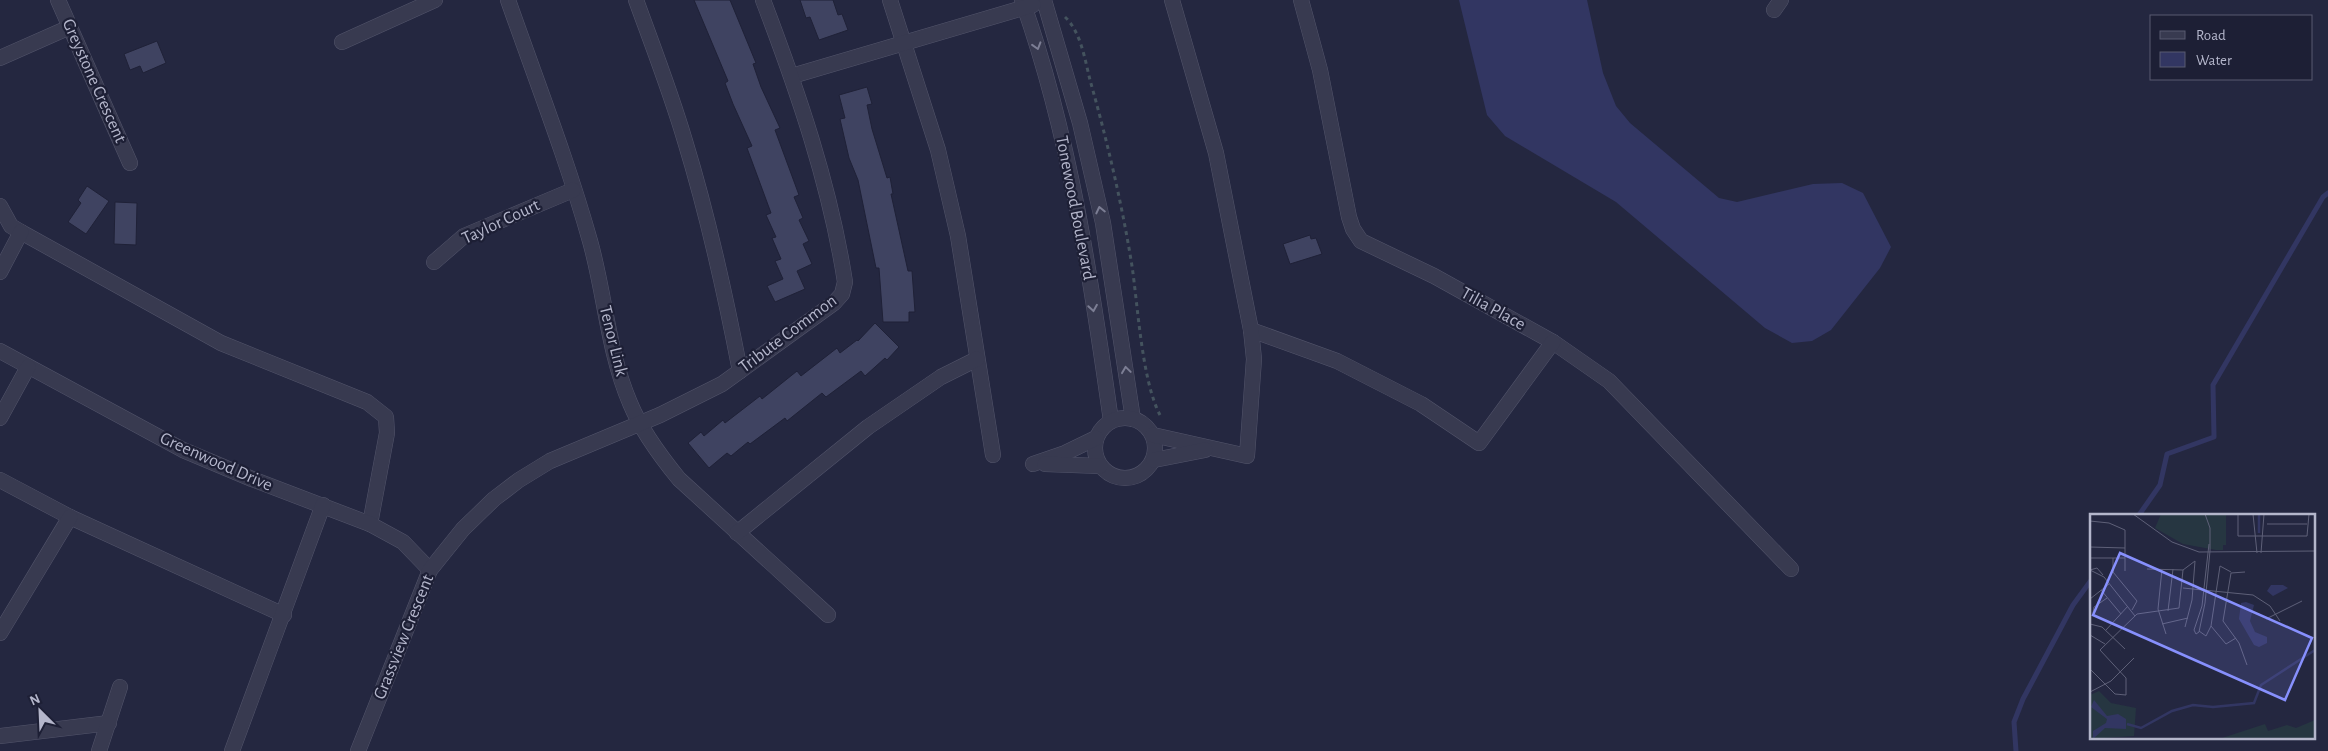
<svg xmlns="http://www.w3.org/2000/svg" width="2328" height="751" viewBox="0 0 2328 751" font-family="'Alegreya Sans',sans-serif">
  <style>
    .water { fill: #323662 }
    .lines { fill: none; stroke-linecap: round; stroke-linejoin: round }
    .stream { stroke: #323662; stroke-width: 5 }
    .building { fill: #3f4361; stroke: #1f2137 }
    .minor-casing { stroke: #53556b; stroke-width: 16 }
    .path { stroke: #44535e; stroke-width: 3; stroke-dasharray: 4 4; stroke-linecap: butt }
    .minor { stroke: #383a50; stroke-width: 15 }
    .oneway { stroke: #7c7e94 }
    .labels { text-anchor: middle; dominant-baseline: central; stroke-width: 4.5; stroke-linejoin: round; paint-order: stroke }
    .street-label { font-size: 18px; fill: #b4b6cb; stroke: #1d1f35 }
    .inset-river { fill: none; stroke: #323662; stroke-width: 2.5 }
    .inset-road { fill: none; stroke: #5e6078; stroke-width: 1 }
    .view { fill: #8790fd; fill-opacity: 0.15; stroke: #8790fd; stroke-width: 2.5 }
    .inset-edge { fill: none; stroke: #b4b6cb; stroke-width: 2.5 }
  </style>
  <rect width="100%" height="100%" fill="#242740"/>
  <path class="water" d="M1459 0H1587L1603 73 1616 106 1630 123 1719 198 1737 202 1813 184 1842 183 1863 193 1891 247 1880 268 1831 330 1812 341 1792 343 1765 328 1616 202 1505 136 1487 115Z"/>
  <g class="lines">
    <g class="stream">
      <path d="M2139 515 2160 485 2167 454 2214 437 2213 385 2323 197 2328 193"/>
      <path d="M2016 751 2014 722 2023 699 2073 605 2092 579"/>
    </g>
  </g>
  <g class="building">
    <path d="M694 0H730L756 63 753 64 761 87 780 128 775 130 799 195 794 197 803 218 799 220 809 241 803 244 812 264 797 271 805 289 775 302 767 286 783 279 775 261 781 259 772 238 776 237 766 215 771 213 747 148 752 146 733 104 725 83 728 81Z"/>
    <path d="M800 0H833L838 15 842 14 848 30 819 40 810 17 806 18Z"/>
    <path d="M157 41 166 63 143 73 140 66 130 70 124 54Z"/>
    <path d="M867 87 872 104 867 105 872 129 887 178 890 177 893 194H891L908 271H912L915 312H909V322H883L879 268H876L858 180 849 158 840 119 845 118 839 95Z"/>
    <path d="M87 186 109 201 86 234 68 222 81 203 78 200Z"/>
    <path d="M115 202 137 203 136 245 114 244Z"/>
    <path d="M1310 235 1311 239 1316 238 1322 254 1290 264 1283 244Z"/>
    <path d="M875 323 899 347 887 360 885 358 865 376 861 371 826 397 822 393 787 421 785 418 750 444 748 442 731 456 727 453 709 468 688 443 701 432 704 436 723 420 725 423 760 396 762 399 797 371 801 376 837 348 840 353 857 340 858 341Z"/>
  </g>
  <g class="lines">
    <g class="minor-casing">
      <g id="minor">
        <path d="M58 0 130 163"/>
        <path d="M508 0C536 80 567 159 590 241 605 294 608 352 630 403 641 430 661 457 679 479L828 615"/>
        <path d="M636 0C653 47 671 93 685 141 708 216 725 293 740 371"/>
        <path d="M890 0 938 150 958 236 993 455"/>
        <path d="M1022 0C1070 135 1091 279 1111 421"/>
        <path d="M1044 0 1080 123 1103 223 1133 419"/>
        <path d="M1301 0 1320 70 1349 217 1353 229 1361 241 1434 276 1553 342 1609 381 1791 569"/>
        <path d="M1774 10 1781 0"/>
        <path d="M342 42 435 0"/>
        <path d="M0 58 70 27"/>
        <path d="M792 76 1033 5"/>
        <path d="M0 206 11 226 21 232 221 343 367 402 386 417 387 433 370 524"/>
        <path d="M434 262 464 236 573 190"/>
        <path d="M0 272 21 232"/>
        <path d="M1251 330 1337 361 1421 404 1479 443 1553 342"/>
        <path d="M0 351 183 450 252 479 370 524 403 542 430 570"/>
        <circle cx="1125" cy="448" r="30"/>
        <path d="M0 418 28 367"/>
        <path d="M1153 435 1247 456 1254 359 1251 330 1216 153 1172 0"/>
        <path d="M1154 460 1205 450"/>
        <path d="M1033 464 1065 453 1096 438"/>
        <path d="M1045 464 1100 466"/>
        <path d="M0 480 70 517 284 615"/>
        <path d="M737 533 868 427 941 377 977 359"/>
        <path d="M0 633 70 517"/>
        <path d="M0 736 109 723"/>
        <path d="M99 751 120 687"/>
        <path d="M232 751 323 505"/>
        <path d="M358 751 430 570 463 529 494 499 519 480 550 461 660 415 722 384 834 303 842 294 845 282C830 185 798 92 763 0"/>
      </g>
    </g>
    <path class="path" d="M1065 17C1081 32 1085 60 1090 80 1107 140 1122 204 1132 266 1138 307 1142 381 1160 415"/>
    <use href="#minor" class="minor"/>
  </g>
  <defs><path id="oneway-chevron" d="M-2-3.5L2.5 0L-2 3.5" fill="none" stroke-width="1.6" stroke-linecap="round" stroke-linejoin="round" transform="scale(1.25)"/></defs>
  <g class="oneway">
    <use href="#oneway-chevron" transform="translate(1037 46) rotate(73)"/>
    <use href="#oneway-chevron" transform="translate(1100 210) rotate(-103)"/>
    <use href="#oneway-chevron" transform="translate(1093 308) rotate(81)"/>
    <use href="#oneway-chevron" transform="translate(1126 370) rotate(-98)"/>
  </g>
  <g class="labels">
    <g class="street-label">
      <text transform="translate(94 81) rotate(66)">Greystone Crescent</text>
      <text transform="translate(1075 208) rotate(79)">Tonewood Boulevard</text>
      <text transform="translate(501 222) rotate(-25)">Taylor Court</text>
      <text transform="translate(1493 309) rotate(29)">Tilia Place</text>
      <text transform="translate(788 334) rotate(-37)">Tribute Common</text>
      <text transform="translate(613 341) rotate(76)">Tenor Link</text>
      <text transform="translate(216 462) rotate(24)">Greenwood Drive</text>
      <text transform="translate(404 637) rotate(-68)">Grassview Crescent</text>
    </g>
  </g>
  <g transform="translate(2090 514)">
    <rect width="225" height="225" fill="#242740"/>
    <path d="M71 0H136V31H133V36H126L93 30 65 14ZM9 177 21 189 46 194 44 222 0 225V181ZM225 206V225H129L175 210 178 217 197 211 206 214Z" fill="#263641"/>
    <path d="M181 71H193L198 74 183 82 177 77ZM156 88 164 91 160 107 165 118 177 123V129L169 133 164 131 149 105 151 89ZM4 186 17 202 28 200 36 205V215L15 214 3 225V217L16 209 17 205 1 193Z" fill="#323662"/>
    <path class="inset-river" d="M169 0V19M37 210 51 214 82 197 103 191 123 193 164 189 171 171 225 136"/>
    <path class="inset-road" d="M43 0 82 28 109 38 225 37M115 0 120 14V37L115 89 109 118 106 120 104 116 112 92 119 30M148 0V22H217L219 0M163 0 167 39M0 7 19 9 35 16V57M177 10H217M0 33 35 34M171 39 174 0M0 44H35M23 44V58L47 87 42 96M57 55 93 56M72 55 68 95 76 120M0 56 14 63 45 102M0 56 7 54 13 61M93 56 105 47 102 86 95 113M155 58 141 59 133 107 149 129 157 151M93 74 163 81 180 92 190 107M11 76 31 100M0 85 19 70M78 97 83 55M3 99 4 93 17 84M176 105 212 87M0 110 12 113 35 135M72 110 98 104M121 112 136 130 146 124M16 116 38 92M109 117 116 122 121 112 130 52 141 58M0 121 15 130M0 155 25 180 36 181V164L10 136 47 100 89 94 93 56M0 178 21 167 44 144"/>
    <path class="view" d="M30 39 222 124 195 186 3 101Z"/>
    <rect width="225" height="225" class="inset-edge"/>
  </g>
  <rect x="2150" y="15" width="162" height="65" fill="#1d1f35" stroke="#595b71"/>
  <rect x="2160" y="31" width="25" height="8" fill="#383a50" stroke="#595b71"/>
  <text x="2196" y="40" font-size="15" fill="#b4b6cb">Road</text>
  <rect x="2160" y="52" width="25" height="15" fill="#323662" stroke="#595b71"/>
  <text x="2196" y="65" font-size="15" fill="#b4b6cb">Water</text>
  <g transform="translate(40 711) rotate(336)" stroke="#1d1f35" stroke-width="4" paint-order="stroke">
  <path d="M0-4L9 19L0 12L-9 19Z" fill="#b4b6cb"/>
  <text y="-8" font-size="14" font-weight="bold" text-anchor="middle" fill="#b4b6cb">N</text>
  </g>
</svg>
